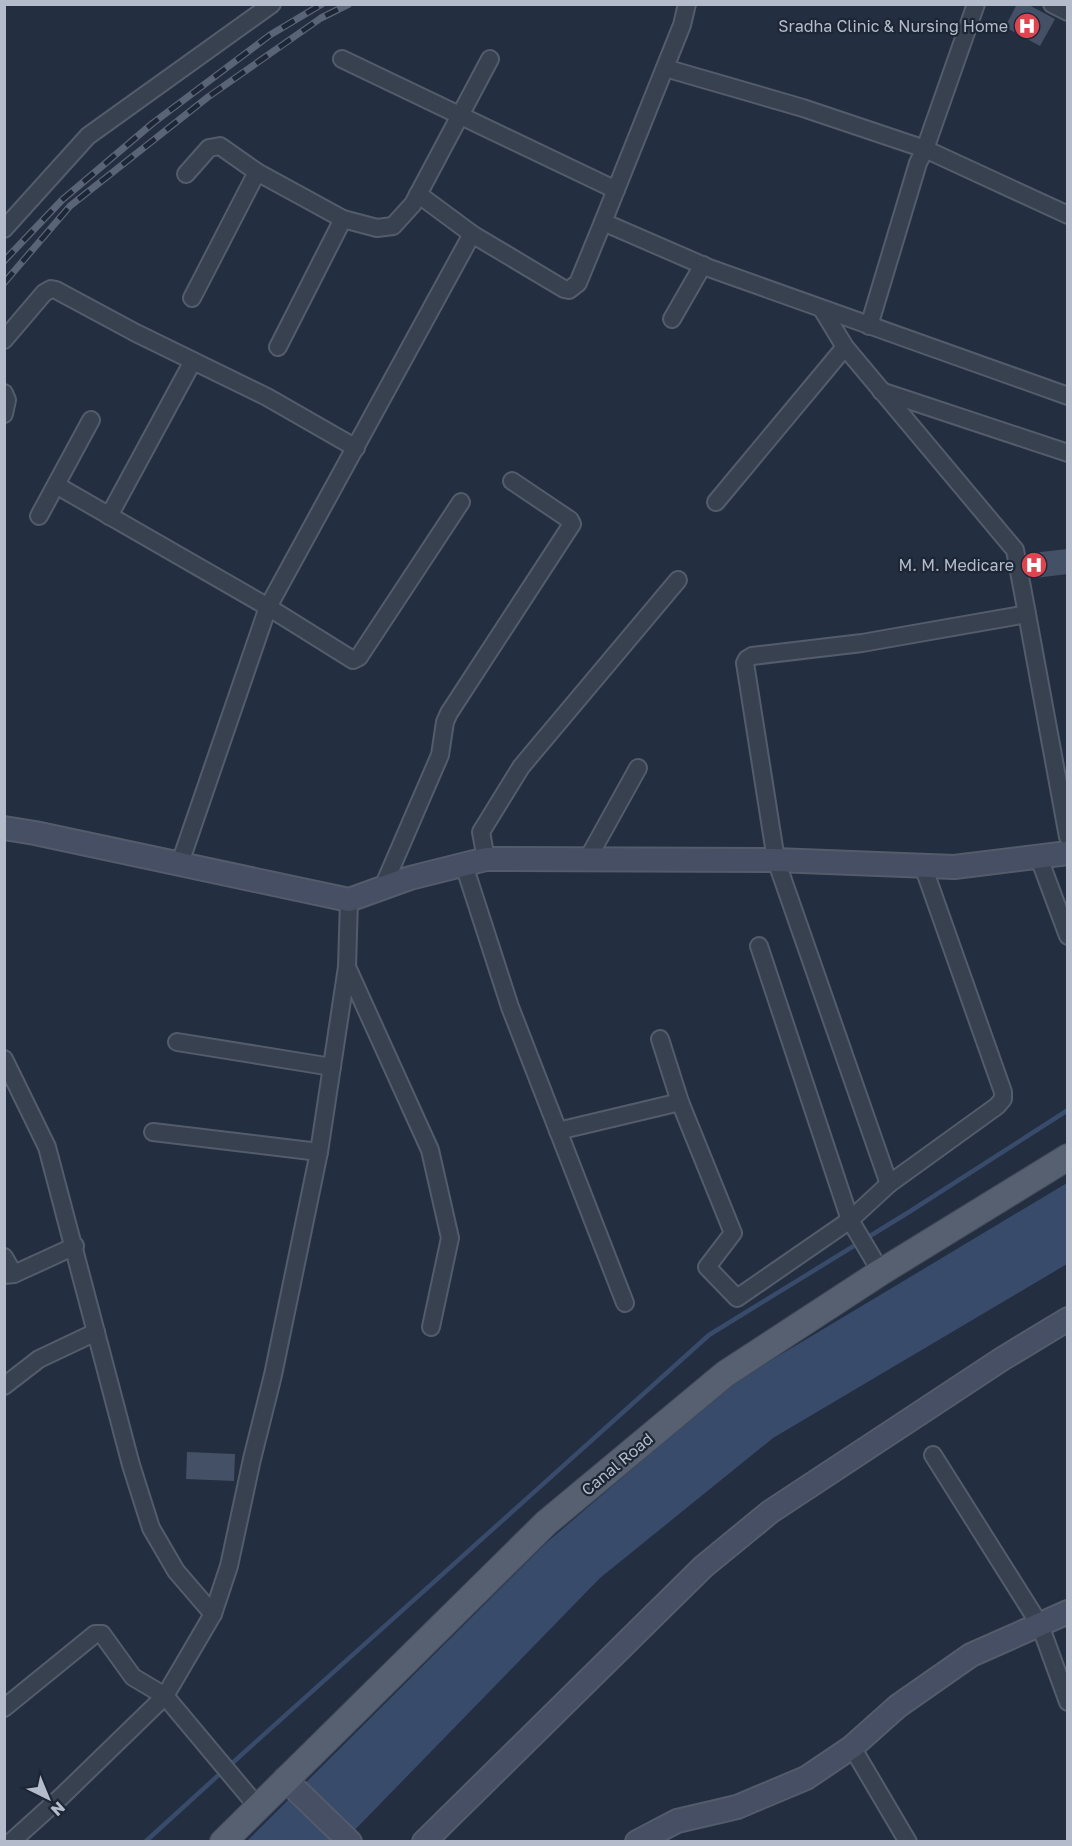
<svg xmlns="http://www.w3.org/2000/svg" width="1072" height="1846" viewBox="0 0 1072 1846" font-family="'Golos Text',sans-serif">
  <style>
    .water { fill: #384b6a }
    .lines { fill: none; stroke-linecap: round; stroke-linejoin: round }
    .stream { stroke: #384b6a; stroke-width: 4.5 }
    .building { fill: #445065 }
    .street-casing { stroke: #535c6b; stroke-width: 20 }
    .secondary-casing { stroke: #535c6b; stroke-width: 26 }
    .primary-casing { stroke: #414a59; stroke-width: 28 }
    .street { stroke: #384150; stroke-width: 16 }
    .secondary { stroke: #464f63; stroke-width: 22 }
    .primary { stroke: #566070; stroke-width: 26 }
    .rail-casing { stroke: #5a6477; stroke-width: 7 }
    .rail { stroke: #1d2635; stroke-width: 4.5; stroke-dasharray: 14; stroke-linecap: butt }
    .labels { text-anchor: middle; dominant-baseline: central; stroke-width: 4.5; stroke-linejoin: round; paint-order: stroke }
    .poi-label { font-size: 16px; fill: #b4bccb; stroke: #1d2635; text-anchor: end }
    .street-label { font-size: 16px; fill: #b4bccb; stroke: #1d2635 }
  </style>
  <rect width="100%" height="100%" fill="#242e41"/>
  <path class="water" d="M1067 1183V1264L773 1438 600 1578 344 1841 246 1842 545 1544 730 1385Z"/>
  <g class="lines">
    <g class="stream">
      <path d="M229 1766 709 1335 909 1212 1068 1110"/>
      <path d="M145 1842 223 1771"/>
    </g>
  </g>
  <g class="building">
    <path d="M1017 4H1027L1055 19 1040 46 1005 27Z"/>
    <path d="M1067 549 1068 574 1035 578 1032 553Z"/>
    <path d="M187 1452 235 1454 234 1481 186 1479Z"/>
  </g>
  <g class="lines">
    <g class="street-casing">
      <g id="street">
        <path d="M687 4 682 25 603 222 709 268 1068 396"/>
        <path d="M1052 4 1068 12"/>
        <path d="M342 59 616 190"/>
        <path d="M665 68 803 108 925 149 976 4"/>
        <path d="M186 174 209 148 220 146 257 172 343 219"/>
        <path d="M418 194 472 234"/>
        <path d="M4 229 88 136 272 4"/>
        <path d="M192 298 257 172"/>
        <path d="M822 309 845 347 1015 550 1027 614 862 643 752 656 747 659 745 663 776 860 889 1184 997 1106 1003 1099V1092L923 866"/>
        <path d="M672 319 703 265"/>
        <path d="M869 326 918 163 925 149 1068 215"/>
        <path d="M4 340 44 293 51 289 56 290 136 333 267 397 356 448"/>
        <path d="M278 347 343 219 377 228 393 226 413 204 490 59"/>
        <path d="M881 391 1068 453"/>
        <path d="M4 393 7 400 4 414"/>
        <path d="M56 485 268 607 353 660 359 657 461 502"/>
        <path d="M716 502 845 347"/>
        <path d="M39 516 91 420"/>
        <path d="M109 516 193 361"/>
        <path d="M1027 614 1068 837"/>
        <path d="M1039 858 1068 936"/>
        <path d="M486 859 481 832 521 767 678 580"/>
        <path d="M587 860 638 768"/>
        <path d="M180 863 268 607 472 234 564 289 569 290 578 283 603 222"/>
        <path d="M464 865 510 1007 625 1303"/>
        <path d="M383 887 440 755 445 722 449 713 572 524 570 520 512 481"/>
        <path d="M759 946 850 1220 889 1184"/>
        <path d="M347 967 430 1150 450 1238 431 1327"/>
        <path d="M660 1039 680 1102 733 1233 707 1267 737 1298 850 1220 881 1272"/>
        <path d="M177 1042 332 1067"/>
        <path d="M4 1059 47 1147 131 1465 151 1528 176 1571 213 1614"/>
        <path d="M558 1131 680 1102"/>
        <path d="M153 1132 319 1152"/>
        <path d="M4 1257 14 1274"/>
        <path d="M4 1275 14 1274 75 1246"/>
        <path d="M4 1386 39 1359 96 1332"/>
        <path d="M933 1455 1040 1625 1068 1702"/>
        <path d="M4 1708 95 1634H102L133 1677 165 1696 257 1806"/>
        <path d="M852 1747 908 1842"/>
        <path d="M11 1842 62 1796 165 1696 213 1614 229 1566 252 1459 273 1375 319 1152 347 967 349 900"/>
      </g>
    </g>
    <g class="secondary-casing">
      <g id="secondary">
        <path d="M4 828 35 833 349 900 410 878 486 859 776 860 954 867 1068 853"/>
        <path d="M285 1779 350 1842"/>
        <path d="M424 1842 703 1567 770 1512 1002 1359 1068 1319"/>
        <path d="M637 1842 677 1821 737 1807 806 1778 852 1747 898 1706 971 1655 1068 1612"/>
      </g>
    </g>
    <g class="primary-casing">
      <path id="primary" d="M223 1842 546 1523 725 1374 881 1272 1068 1157"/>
    </g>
    <use href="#street" class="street"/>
    <use href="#secondary" class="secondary"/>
    <use href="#primary" class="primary"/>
    <g class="rail-casing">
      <g id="rail">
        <path d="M4 261 62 200 153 123 270 35 322 4"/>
        <path d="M4 283 70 206 208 97 321 18 349 4"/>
      </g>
    </g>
    <use href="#rail" class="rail"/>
  </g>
  <defs>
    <g id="hospital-disc" transform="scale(1.35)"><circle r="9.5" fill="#e0444e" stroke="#1d2635"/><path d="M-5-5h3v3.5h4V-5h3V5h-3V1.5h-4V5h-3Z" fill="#fff"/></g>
  </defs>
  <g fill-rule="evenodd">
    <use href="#hospital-disc" x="1027" y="26"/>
    <use href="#hospital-disc" x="1034" y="565"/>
  </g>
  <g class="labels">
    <g class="poi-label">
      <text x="1008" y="26">Sradha Clinic &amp; Nursing Home</text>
      <text x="1014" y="565">M. M. Medicare</text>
    </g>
    <g class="street-label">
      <text transform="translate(617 1464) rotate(-40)">Canal Road</text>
    </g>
  </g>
  <rect width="1072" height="1846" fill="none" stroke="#b4bccb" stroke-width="12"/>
  <g transform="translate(48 1798) rotate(137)" stroke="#1d2635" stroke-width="4.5" paint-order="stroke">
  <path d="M0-4.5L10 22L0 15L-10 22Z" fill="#b4bccb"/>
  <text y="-9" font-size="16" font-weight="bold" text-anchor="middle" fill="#b4bccb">N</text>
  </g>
</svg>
